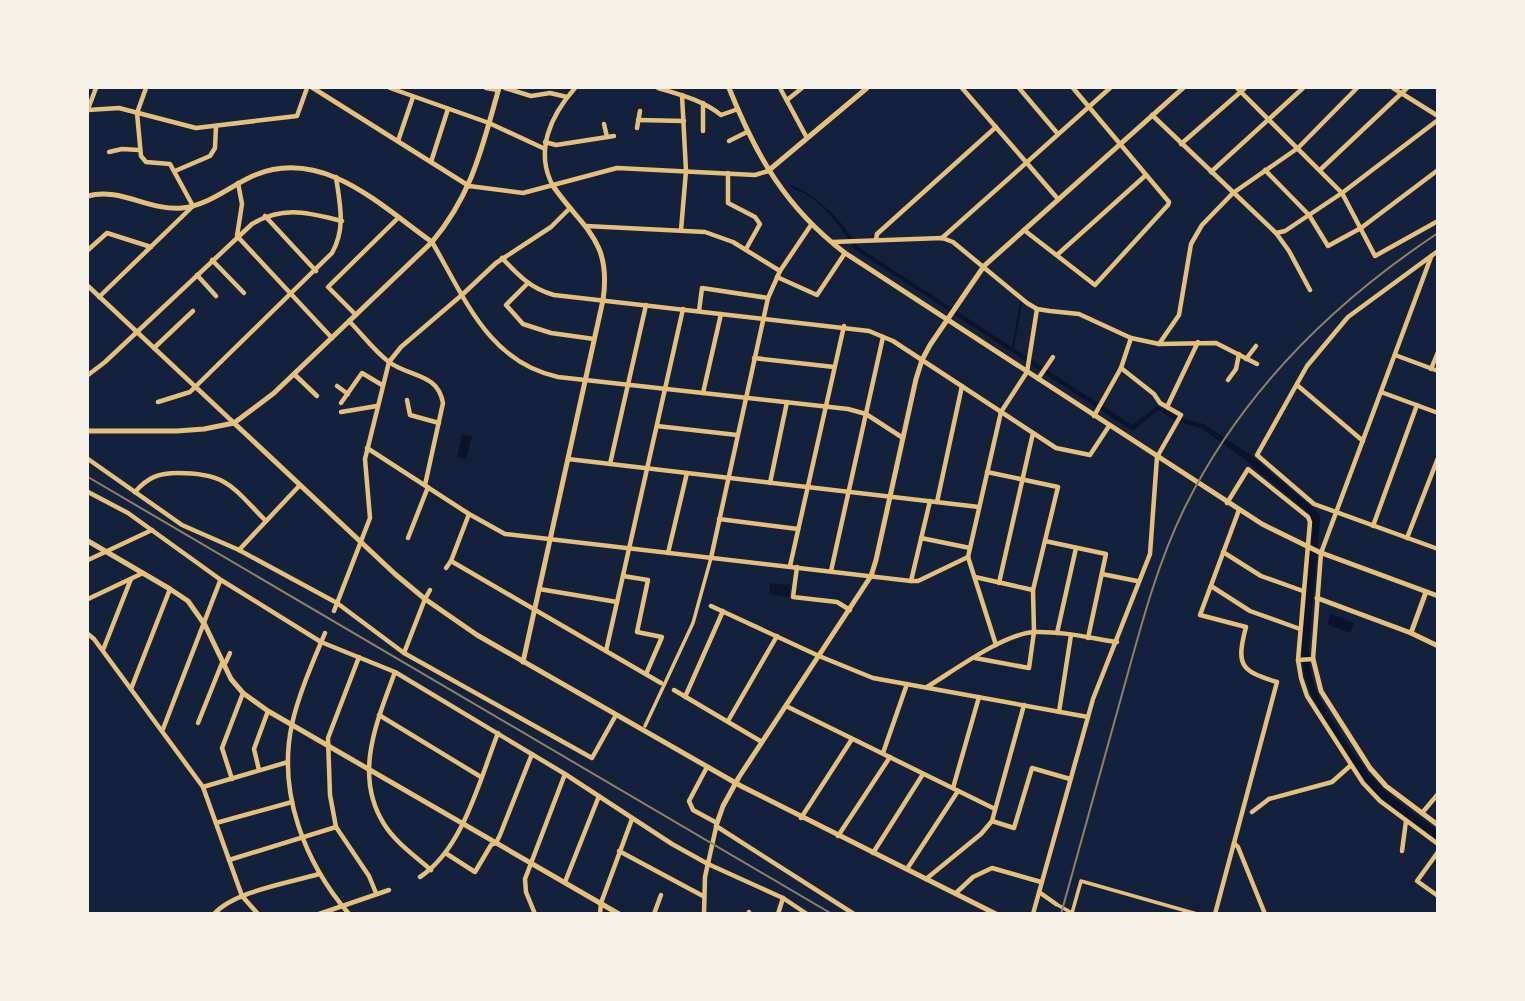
<svg xmlns="http://www.w3.org/2000/svg" width="1525" height="1001" viewBox="0 0 1525 1001" font-family="Helvetica,sans-serif">
  <style>
    .water { fill: #0b132b }
    .lines { fill: none; stroke-linecap: round; stroke-linejoin: round }
    .stream { stroke: #0b132b; stroke-width: 2 }
    .pedestrian { stroke: #e5c07b; stroke-width: 3.5 }
    .minor { stroke: #e5c07b; stroke-width: 4.5 }
    .tertiary { stroke: #e5c07b; stroke-width: 5 }
    .rail { stroke: #918062; stroke-width: 2 }
  </style>
  <rect width="100%" height="100%" fill="#14213d"/>
  <g class="water">
    <path d="M789 184C818 196 842 220 858 247L1132 425 1157 406 1181 418 1204 424 1249 454 1314 509 1320 516V522L1309 645C1309 659 1310 673 1315 687 1324 711 1363 769 1381 787 1398 803 1419 816 1437 830V839C1416 824 1393 809 1374 791 1351 768 1307 699 1303 667 1298 629 1308 569 1313 529L1310 515 1244 459 1201 428 1178 422 1158 410 1133 431 1117 421 854 249C844 230 825 206 807 195 800 190 794 192 789 184Z"/>
    <path d="M462 434 472 436 466 459 457 457Z"/>
    <path d="M771 583 790 585 789 597 769 594Z"/>
    <path d="M1331 614 1354 623 1350 633 1327 624Z"/>
  </g>
  <g class="lines">
    <path class="stream" d="M1013 347 1021 303"/>
    <g class="pedestrian">
      <path d="M645 726 693 623 711 558"/>
      <path d="M1056 904 1072 913 1081 881 1197 914"/>
    </g>
    <g class="minor">
      <path d="M390 88 489 123 543 148"/>
      <path d="M486 88 498 90"/>
      <path d="M505 88 531 96 550 93 567 97"/>
      <path d="M658 88C681 95 702 100 721 115L738 109"/>
      <path d="M780 88 807 138"/>
      <path d="M962 88 1058 199"/>
      <path d="M1019 88 1058 134"/>
      <path d="M1237 88 1342 193 1375 256 1438 221"/>
      <path d="M1393 88 1438 116"/>
      <path d="M787 100 802 88"/>
      <path d="M88 109 96 88"/>
      <path d="M88 110 119 108 196 128 297 116 307 88"/>
      <path d="M1152 115 1276 233 1289 251 1310 290"/>
      <path d="M638 120 684 121"/>
      <path d="M604 124 607 137"/>
      <path d="M637 128 640 111"/>
      <path d="M703 131V103"/>
      <path d="M398 141 413 97"/>
      <path d="M729 141 747 132"/>
      <path d="M545 142 556 145 614 136"/>
      <path d="M1181 144 1245 88"/>
      <path d="M109 152 122 149 139 150"/>
      <path d="M431 162 448 109"/>
      <path d="M1265 170 1309 215 1328 246 1361 228 1438 170"/>
      <path d="M1320 170 1407 88"/>
      <path d="M175 171 210 156 215 148 216 126"/>
      <path d="M1211 172 1303 88"/>
      <path d="M728 173V203L755 217 760 224 746 249"/>
      <path d="M238 183 242 204 237 236 332 338"/>
      <path d="M469 186 523 193 617 168 755 175 768 171"/>
      <path d="M553 186C534 151 551 115 575 88"/>
      <path d="M265 216 316 271"/>
      <path d="M586 226 705 232 733 242 780 271"/>
      <path d="M681 230 686 171 682 95"/>
      <path d="M1024 230 1095 285 1168 205 1169 202 1073 88"/>
      <path d="M1276 233 1285 231 1342 193 1438 120"/>
      <path d="M942 238 1110 88"/>
      <path d="M876 240 877 234 996 127"/>
      <path d="M432 242C465 298 488 362 558 377L848 409 866 414 903 438"/>
      <path d="M832 242 942 238 953 242 1027 303 1037 309 1050 311 1079 314 1131 338 1159 344 1216 343 1257 364"/>
      <path d="M88 250 107 233 151 247"/>
      <path d="M1438 251 1348 317 1307 366 1257 455 1314 504 1438 549"/>
      <path d="M1057 255 1146 175"/>
      <path d="M502 258C518 275 531 289 554 295L869 331 893 341 1056 448 1090 455 1109 426"/>
      <path d="M212 260 244 293"/>
      <path d="M197 275 216 296"/>
      <path d="M777 277 817 295 845 253"/>
      <path d="M527 284 506 305 523 324 551 333 594 339"/>
      <path d="M88 286 234 423"/>
      <path d="M99 297 193 206 170 164 146 162 141 156 137 113 146 88"/>
      <path d="M699 311 702 288 768 298"/>
      <path d="M356 315 328 287 398 218"/>
      <path d="M349 321C362 334 374 351 389 362 409 377 438 373 443 403L425 485"/>
      <path d="M1159 344 1179 315 1191 244 1202 225 1233 193 1298 148 1357 88"/>
      <path d="M154 348 193 311"/>
      <path d="M1395 355 1438 371"/>
      <path d="M754 358 834 367"/>
      <path d="M1246 359 1256 346"/>
      <path d="M1431 369 1438 352"/>
      <path d="M294 374 317 396"/>
      <path d="M88 375 105 362 252 224C284 205 309 213 342 221"/>
      <path d="M1038 379 1053 357"/>
      <path d="M1228 380 1236 369 1239 354"/>
      <path d="M1297 385 1363 441"/>
      <path d="M337 386 348 394"/>
      <path d="M1381 392 1438 413"/>
      <path d="M703 393 721 314"/>
      <path d="M407 400 410 415 439 423"/>
      <path d="M158 402 190 392 332 253C346 228 340 205 336 177"/>
      <path d="M341 403 362 373 382 385"/>
      <path d="M1167 407 1198 342"/>
      <path d="M341 412 377 406"/>
      <path d="M1094 416 1121 368 1131 338"/>
      <path d="M657 426 737 435"/>
      <path d="M367 448 469 514 505 534 911 581H918L968 557"/>
      <path d="M88 459 182 525 239 550 337 603 404 653 592 758 616 715"/>
      <path d="M568 459 979 507"/>
      <path d="M610 464 646 305"/>
      <path d="M770 483 787 402"/>
      <path d="M88 492 128 513 221 580 321 642 395 672 565 774 672 844 708 864 783 898 807 914"/>
      <path d="M135 492C148 477 159 473 178 473 228 473 233 488 266 521"/>
      <path d="M937 502 962 386"/>
      <path d="M1227 503 1248 469 1308 517 1310 522 1298 660 1301 678 1307 696 1363 783 1380 801 1438 844"/>
      <path d="M719 519 798 529"/>
      <path d="M1373 526 1417 405"/>
      <path d="M408 538 428 487"/>
      <path d="M921 538 970 548"/>
      <path d="M1407 538 1438 458"/>
      <path d="M1045 541 1106 554 1088 638"/>
      <path d="M239 550 300 485"/>
      <path d="M1223 552 1261 576 1303 591"/>
      <path d="M668 553 687 473"/>
      <path d="M711 558 768 298 780 271 811 225"/>
      <path d="M88 560 152 530"/>
      <path d="M451 561 661 683"/>
      <path d="M790 566 844 326"/>
      <path d="M797 567 793 597 837 602 850 610"/>
      <path d="M446 568 451 561 469 514"/>
      <path d="M831 571 883 337"/>
      <path d="M1102 574 1137 581"/>
      <path d="M623 576 648 580 637 632 662 637 646 674"/>
      <path d="M975 577 1033 590"/>
      <path d="M911 581 930 501"/>
      <path d="M999 583 1033 433"/>
      <path d="M1211 586 1250 611 1300 629"/>
      <path d="M539 589 617 602"/>
      <path d="M88 599 143 573"/>
      <path d="M711 606 819 656 873 678 1088 717"/>
      <path d="M334 611 370 518 365 459 389 362 401 347 463 294 496 263 551 227 570 208"/>
      <path d="M325 633C313 662 299 693 292 724 277 793 305 863 349 914"/>
      <path d="M1057 633 1076 548"/>
      <path d="M88 634 94 639 203 787 242 896 258 914"/>
      <path d="M996 645 968 557 1001 412 1027 372 1037 309"/>
      <path d="M103 650 131 579"/>
      <path d="M606 651 683 309"/>
      <path d="M404 653 425 599 430 590"/>
      <path d="M359 657 328 738 330 795 336 827 369 876 376 893"/>
      <path d="M975 658 1029 668 1034 632 1033 590 1058 487 987 472"/>
      <path d="M1298 660 1313 659 1321 553 1431 257"/>
      <path d="M224 666 230 653"/>
      <path d="M395 672C377 721 353 775 384 824 395 842 415 856 431 870"/>
      <path d="M927 687C955 670 1003 634 1034 632 1062 631 1090 638 1117 642"/>
      <path d="M131 689 170 589"/>
      <path d="M674 690 762 742"/>
      <path d="M685 697 723 611"/>
      <path d="M786 706 995 809"/>
      <path d="M1059 712 1071 635"/>
      <path d="M379 715 481 777"/>
      <path d="M728 721 777 636"/>
      <path d="M198 723 222 663"/>
      <path d="M163 729 220 581"/>
      <path d="M883 753 907 684"/>
      <path d="M259 770 254 749 268 711"/>
      <path d="M232 779 222 748 243 693"/>
      <path d="M203 787 288 762"/>
      <path d="M953 788 979 697"/>
      <path d="M1252 812 1269 799 1332 782 1350 766"/>
      <path d="M1422 813 1438 794"/>
      <path d="M801 818 852 739"/>
      <path d="M992 821 1014 828 1032 768 1070 779"/>
      <path d="M216 823 292 802"/>
      <path d="M716 826 854 914"/>
      <path d="M838 836 890 757"/>
      <path d="M1234 843 1238 847 1265 914"/>
      <path d="M619 851 703 896"/>
      <path d="M1402 851 1406 821"/>
      <path d="M1438 852 1417 881 1438 896"/>
      <path d="M873 853 923 774"/>
      <path d="M447 854 475 872 491 845 496 843 500 835 532 754"/>
      <path d="M229 860 336 827"/>
      <path d="M907 869 958 791"/>
      <path d="M420 877C463 849 480 779 498 733"/>
      <path d="M926 879 981 834 992 821 1024 705"/>
      <path d="M565 882 599 796"/>
      <path d="M1039 892 1056 904"/>
      <path d="M956 893 973 877 992 868 1041 882"/>
      <path d="M214 914C235 891 289 883 319 874"/>
      <path d="M319 914 389 890"/>
      <path d="M535 914 526 892 525 879 565 774"/>
      <path d="M600 914 601 903 632 819"/>
      <path d="M654 914 661 895"/>
      <path d="M704 914 705 877 717 823 693 810 689 801 707 767"/>
      <path d="M748 914 749 912"/>
      <path d="M778 914 783 898"/>
      <path d="M1033 914 1093 699 1150 554 1157 457 1181 415 1160 403 1154 394 1121 368"/>
      <path d="M1215 914 1277 682C1240 671 1236 665 1246 627L1200 615 1239 510"/>
    </g>
    <g class="tertiary">
      <path d="M313 88 469 186"/>
      <path d="M729 88C756 156 786 208 845 253L1262 524 1319 552 1438 596"/>
      <path d="M768 171 867 88"/>
      <path d="M88 196C119 187 150 211 182 208 210 205 231 185 255 175 323 147 381 206 432 242"/>
      <path d="M234 423 395 574 425 599 477 635 741 786 996 914"/>
      <path d="M88 431H177L204 429 234 423 274 393 432 242C473 193 482 147 499 88"/>
      <path d="M88 541 170 589 188 601 205 625 231 679 243 693 268 711 619 914"/>
      <path d="M1317 598 1411 633 1438 646"/>
      <path d="M1411 633 1426 592"/>
      <path d="M1313 659 1321 691 1370 768 1386 786 1438 825"/>
      <path d="M523 662 603 300C612 240 583 229 553 186"/>
      <path d="M717 823 723 806 739 777 871 576 876 560 916 379 922 360 930 345 984 266 1183 88"/>
    </g>
    <g class="rail">
      <path d="M88 477 832 914"/>
      <path d="M1061 914C1081 842 1101 770 1121 698 1139 634 1155 568 1185 507 1242 392 1331 304 1438 233"/>
    </g>
  </g>
  <rect width="1525" height="1001" fill="none" stroke="#f6f1e7" stroke-width="178"/>
</svg>
